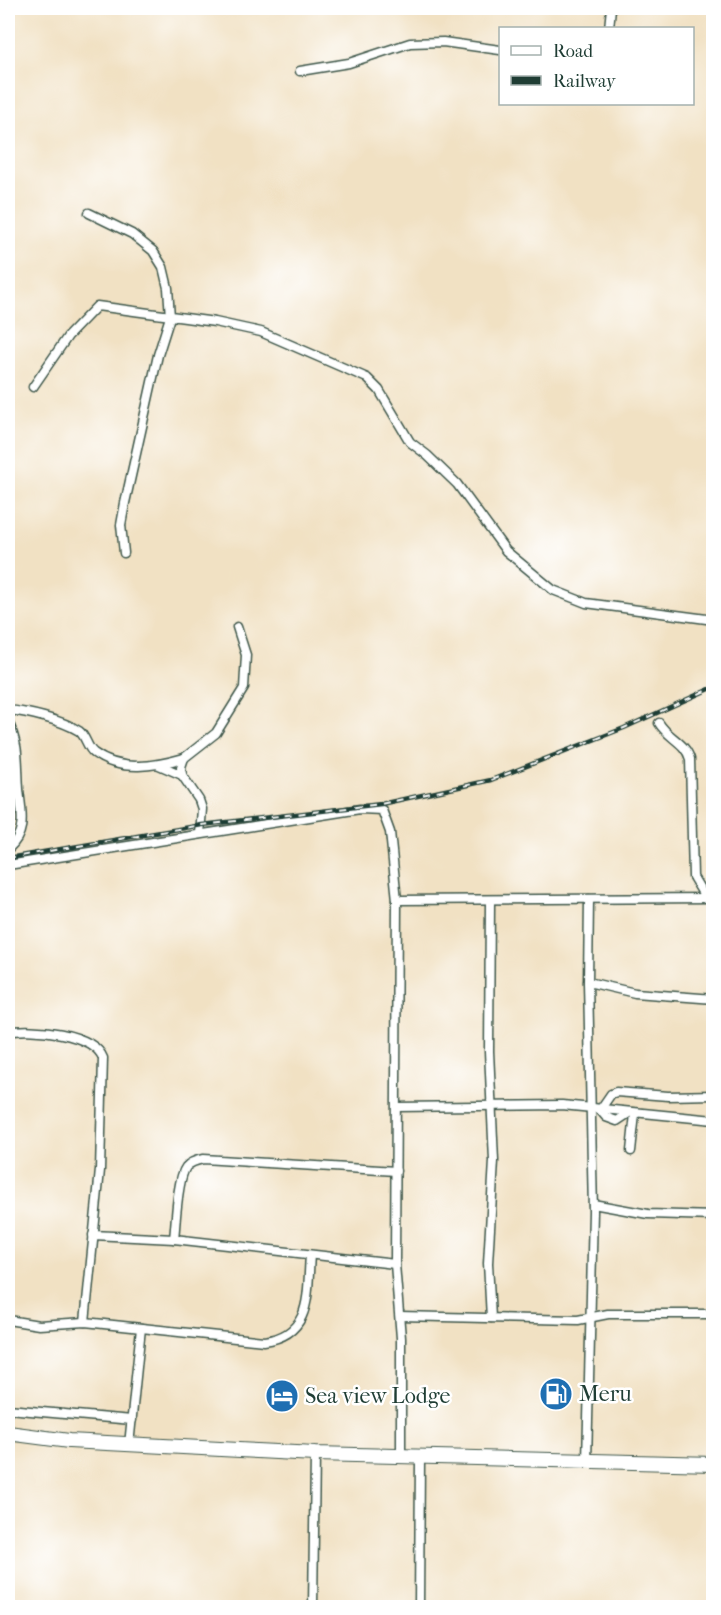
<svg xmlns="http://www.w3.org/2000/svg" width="721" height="1615" viewBox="0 0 721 1615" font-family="'IM FELL French Canon',serif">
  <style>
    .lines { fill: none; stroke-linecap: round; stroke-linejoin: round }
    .minor-casing { stroke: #3e5649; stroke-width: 11 }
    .trunk-casing { stroke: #3e5649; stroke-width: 16 }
    .minor { stroke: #fff; stroke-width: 8 }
    .trunk { stroke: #fff; stroke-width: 14 }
    .rail-casing { stroke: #1f3d34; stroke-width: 4.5 }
    .rail { stroke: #fff; stroke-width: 2; stroke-dasharray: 7; stroke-linecap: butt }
    .labels { text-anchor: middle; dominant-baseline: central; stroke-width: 5; stroke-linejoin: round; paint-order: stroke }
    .poi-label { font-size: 22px; fill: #1f3d34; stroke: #fff; text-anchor: start }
  </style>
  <rect width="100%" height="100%" fill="#fff"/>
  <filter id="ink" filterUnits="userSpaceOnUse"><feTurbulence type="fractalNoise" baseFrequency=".0167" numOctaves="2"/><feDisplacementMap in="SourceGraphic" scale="12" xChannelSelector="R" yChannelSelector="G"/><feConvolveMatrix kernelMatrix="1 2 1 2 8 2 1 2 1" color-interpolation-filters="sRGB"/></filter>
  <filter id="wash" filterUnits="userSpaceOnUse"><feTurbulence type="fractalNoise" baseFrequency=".008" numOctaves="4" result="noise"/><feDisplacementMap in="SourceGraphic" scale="24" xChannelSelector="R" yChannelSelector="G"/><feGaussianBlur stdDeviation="1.35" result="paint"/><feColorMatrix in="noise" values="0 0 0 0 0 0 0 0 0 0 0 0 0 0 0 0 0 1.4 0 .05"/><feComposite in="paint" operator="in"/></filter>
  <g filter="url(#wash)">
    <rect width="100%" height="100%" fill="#f1e1c3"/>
  </g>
  <g filter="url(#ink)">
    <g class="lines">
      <g class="minor-casing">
        <g id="minor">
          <path d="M609 28 611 8"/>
          <path d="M300 71 349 63 410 43 443 42 500 50"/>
          <path d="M89 213 132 234 153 251 163 267 168 288 170 317 158 355 125 503 121 525 124 553"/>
          <path d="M33 387 68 336 97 306 215 322 261 332 367 378 379 390 410 442 427 455 457 484 506 551 553 590 586 603 714 620"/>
          <path d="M8 710C27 712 62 720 79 731 86 736 87 748 94 753 121 773 156 766 184 758"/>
          <path d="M8 721C20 749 17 760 19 789 21 812 28 832 8 849"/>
          <path d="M659 723C668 738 685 742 690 759L693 877 705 897"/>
          <path d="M159 765 182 775"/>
          <path d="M200 834 202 809 199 800 182 775 181 767 184 758 216 733 244 688 246 655 237 627"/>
          <path d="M8 865 360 809 382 810 390 832 397 900 395 1264 401 1338V1457"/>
          <path d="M397 900 714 898"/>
          <path d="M490 901 489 1051 494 1161 488 1263 491 1318"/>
          <path d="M588 982 635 993 714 999"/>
          <path d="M8 1032C32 1027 93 1033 103 1058L100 1170 85 1322"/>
          <path d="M397 1107 562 1105 714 1120"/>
          <path d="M629 1113 617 1121 606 1117 600 1110 611 1094 616 1092 668 1096 714 1095"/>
          <path d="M631 1151 635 1114"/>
          <path d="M593 1204 648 1214 714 1216"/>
          <path d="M93 1235 174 1239 395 1264"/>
          <path d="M174 1239C176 1222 177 1179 186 1167 190 1162 198 1160 203 1159L396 1171"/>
          <path d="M400 1316 578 1320 608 1314H714"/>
          <path d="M8 1320 39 1325 85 1322 264 1341C313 1335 307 1293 310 1255"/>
          <path d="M8 1409 132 1420"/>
          <path d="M129 1445 141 1328"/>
          <path d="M587 1462 593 1211 588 982 589 899"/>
          <path d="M313 1608 315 1454"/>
          <path d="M419 1608 420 1458"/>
        </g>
      </g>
      <g class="trunk-casing">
        <path id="trunk" d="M8 1433 69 1441 315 1454 714 1464"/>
      </g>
      <use href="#minor" class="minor"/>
      <use href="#trunk" class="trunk"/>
      <g class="rail-casing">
        <path id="rail" d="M8 858 202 825 381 804 491 780 624 728 714 687"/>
      </g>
      <use href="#rail" class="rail"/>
    </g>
  </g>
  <defs>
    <g id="fuel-disc" transform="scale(1.725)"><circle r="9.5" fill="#1f6fb2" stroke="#fff"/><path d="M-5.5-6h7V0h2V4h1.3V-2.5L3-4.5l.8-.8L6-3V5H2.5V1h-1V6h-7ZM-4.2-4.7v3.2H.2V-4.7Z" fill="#fff"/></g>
    <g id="hotel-disc" transform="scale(1.725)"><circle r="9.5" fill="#1f6fb2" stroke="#fff"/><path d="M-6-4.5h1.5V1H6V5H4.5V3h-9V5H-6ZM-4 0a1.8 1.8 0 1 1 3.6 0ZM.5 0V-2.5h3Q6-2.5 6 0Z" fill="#fff"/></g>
  </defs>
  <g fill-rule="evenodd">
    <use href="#fuel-disc" x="556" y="1394"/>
    <use href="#hotel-disc" x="282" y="1396"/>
  </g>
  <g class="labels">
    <g class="poi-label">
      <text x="579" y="1394">Meru</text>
      <text x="305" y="1396">Sea view Lodge</text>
    </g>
  </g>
  <rect width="721" height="1615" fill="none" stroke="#fff" stroke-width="30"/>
  <rect x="499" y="27" width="195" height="78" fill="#ffffff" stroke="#a5b1ae" stroke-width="1.5"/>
  <rect x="511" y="46" width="30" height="9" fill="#ffffff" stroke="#a5b1ae" stroke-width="1.5"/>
  <text x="553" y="57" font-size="18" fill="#1f3d34">Road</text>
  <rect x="511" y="76" width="30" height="9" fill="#1f3d34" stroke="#a5b1ae" stroke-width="1.5"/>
  <text x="553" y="87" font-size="18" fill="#1f3d34">Railway</text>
</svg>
